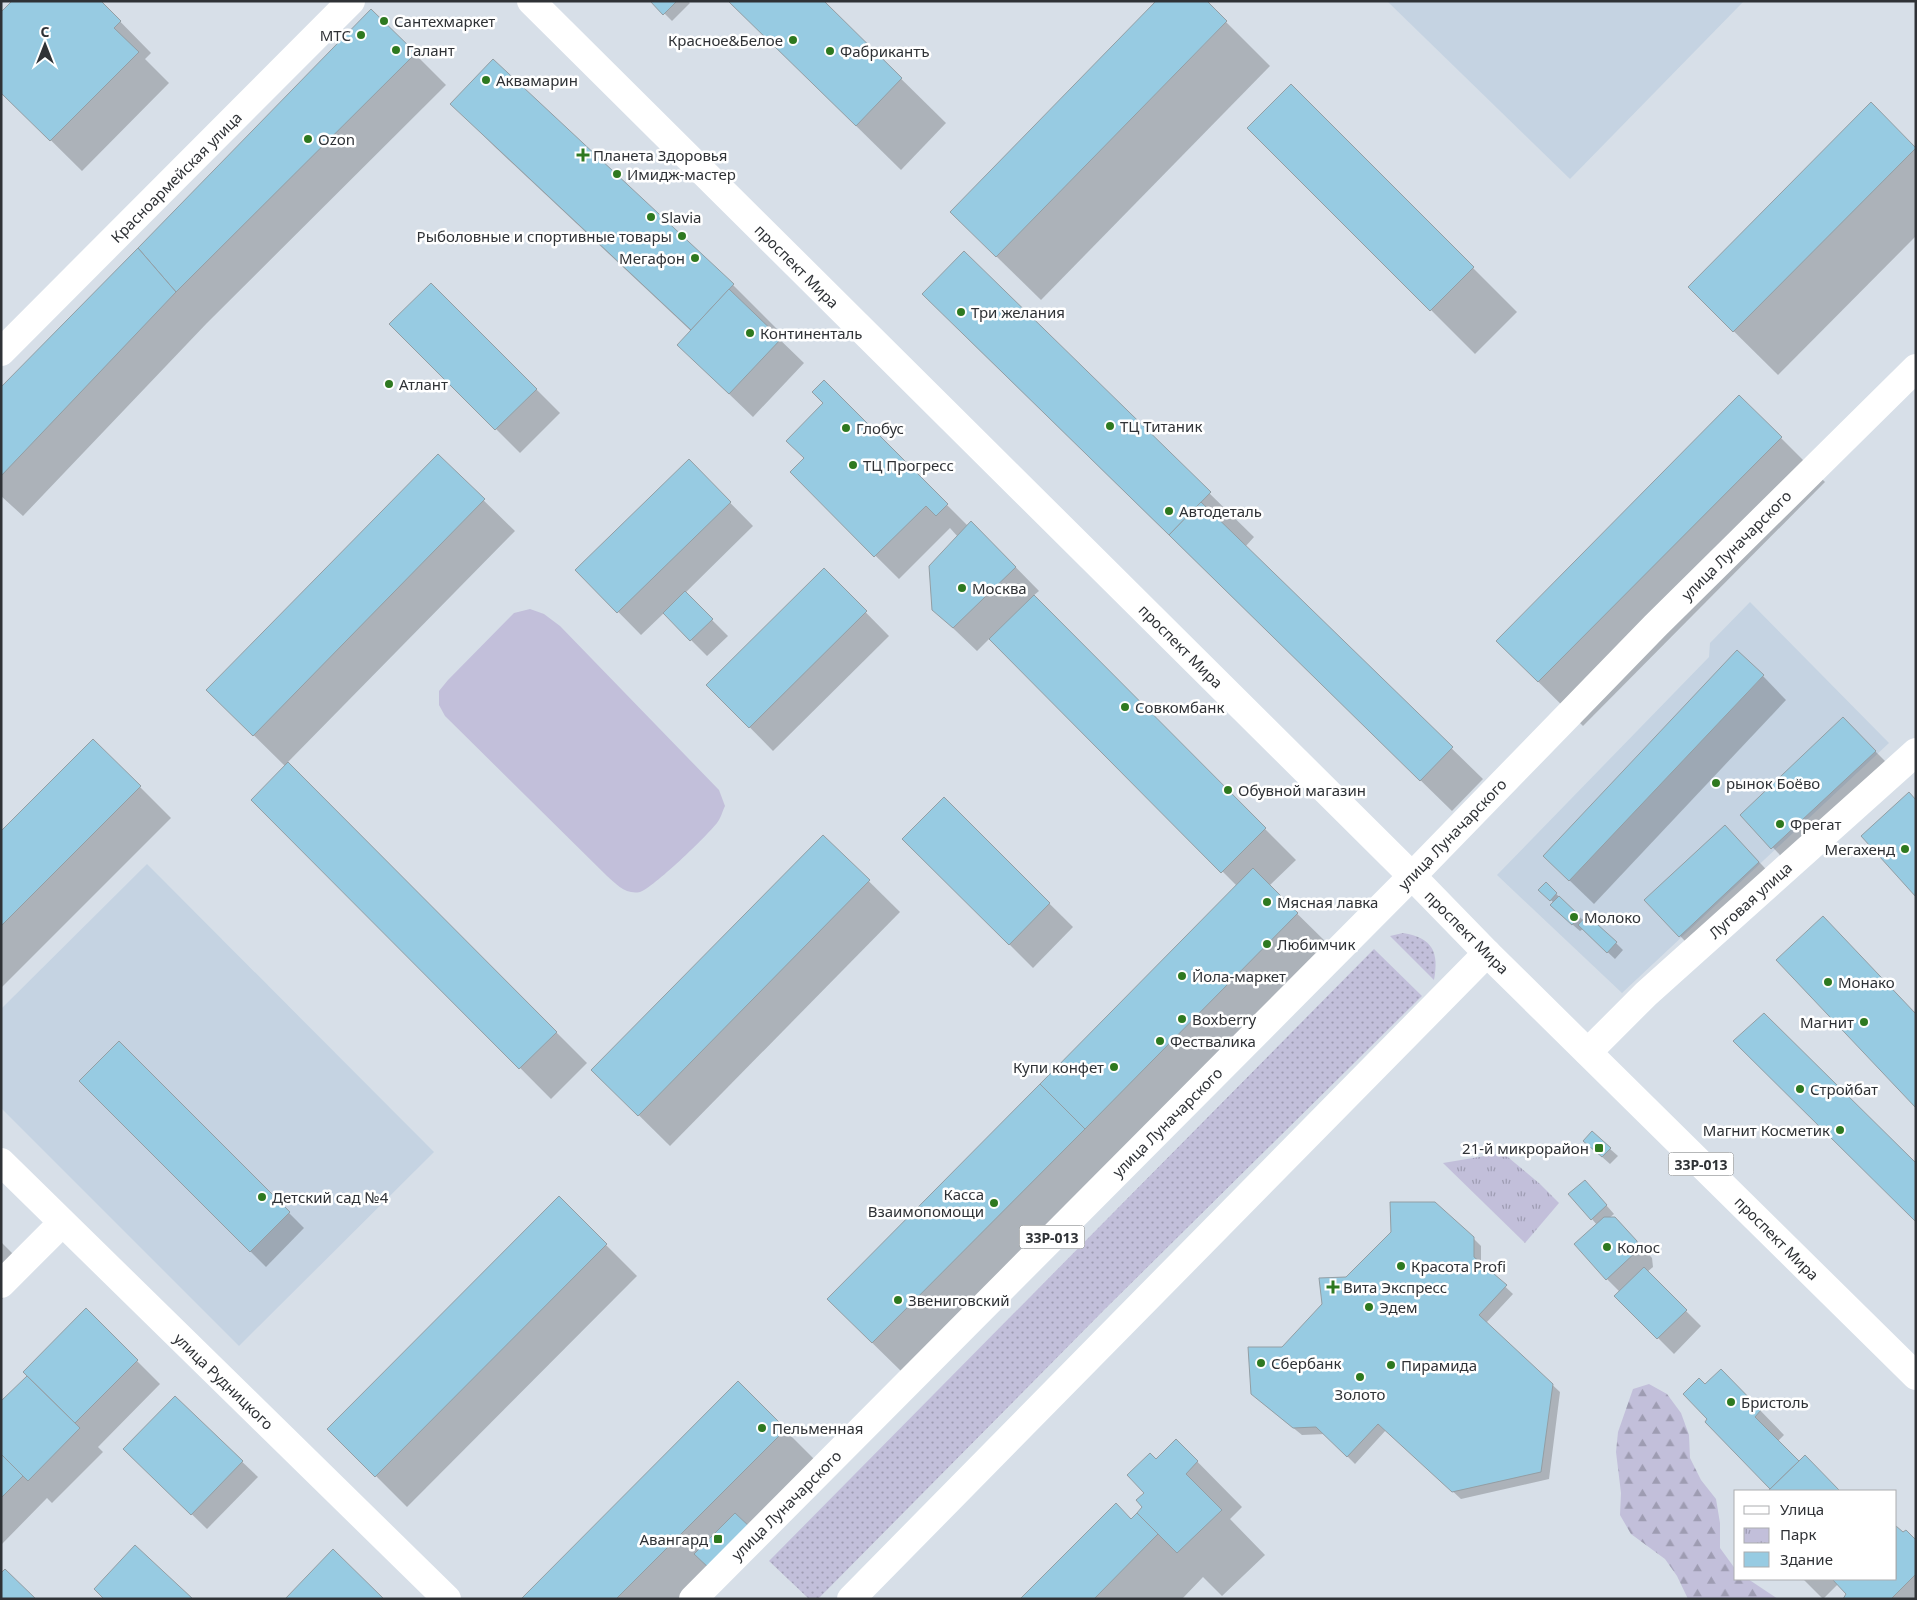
<svg xmlns="http://www.w3.org/2000/svg" width="1917" height="1600" viewBox="0 0 1917 1600" font-family="'Noto Sans',sans-serif">
  <style>
    .built { fill: #c5d3e2 }
    .grass { fill: url(#grass-dots) }
    .forest { fill: url(#forest-firs) }
    .park { fill: url(#park-tufts) }
    .garden { fill: #c2bfda }
    .shadow { fill: #0003 }
    .building { fill: #97cbe2; stroke: #939ea4 }
    .lines { fill: none; stroke-linecap: round; stroke-linejoin: round }
    .minor { stroke: #fff; stroke-width: 28 }
    .tertiary { stroke: #fff; stroke-width: 28 }
    .secondary { stroke: #fff; stroke-width: 28 }
    .primary { stroke: #fff; stroke-width: 28 }
    .poi-dot { fill: #2e7920; stroke: #fff; stroke-width: 2 }
    .labels { text-anchor: middle; dominant-baseline: central; stroke-width: 5; stroke-linejoin: round; paint-order: stroke }
    .shield { fill: #fff; stroke: #6d7072; stroke-width: 1 }
    .shield-label { font-size: 14px; font-weight: bold; fill: #2f3236 }
    .poi-label { font-size: 15px; fill: #2f3236; stroke: #fff; text-anchor: start }
    .street-label { font-size: 15px; fill: #2f3236; stroke: #fff }
  </style>
  <defs>
    <pattern id="grass-dots" width="8" height="8" patternUnits="userSpaceOnUse" patternTransform="scale(1.25)"><rect width="8" height="8" fill="#c2bfda"/><path d="M2 2h.1M6 6h.1" fill="none" stroke="#9e9cb2" stroke-width="1.8" stroke-linecap="round"/></pattern>
    <pattern id="forest-firs" width="22" height="20" patternUnits="userSpaceOnUse" patternTransform="scale(1.25)"><rect width="22" height="20" fill="#c2bfda"/><path d="M5 1l3.5 6h-7zM16 11l3.5 6h-7z" fill="#9e9cb2"/></pattern>
    <pattern id="park-tufts" width="24" height="20" patternUnits="userSpaceOnUse" patternTransform="scale(1.25)"><rect width="24" height="20" fill="#c2bfda"/><path d="M3 7l-1-3M5 7V3M7 7l1-3M15 17l-1-3M17 17v-4M19 17l1-3" fill="none" stroke="#9e9cb2"/></pattern>
  </defs>
  <rect width="100%" height="100%" fill="#d7dfe8"/>
  <g class="built">
    <path d="M1387 1H1744L1570 179Z"/>
    <path d="M1750 602 1889 743 1622 993 1497 875 1709 657 1710 643Z"/>
    <path d="M147 864 434 1152 239 1346 1 1108V1009Z"/>
  </g>
  <g class="grass">
    <path d="M1403 933C1433 938 1439 952 1434 980L1390 936Z"/>
    <path d="M1374 949 1422 996 1104 1310 818 1599H809L769 1561Z"/>
  </g>
  <path class="forest" d="M1649 1384 1667 1394 1681 1413 1689 1435 1690 1458 1701 1480 1716 1499 1720 1523V1548L1736 1570V1579H1748L1778 1599H1688L1677 1576 1665 1559 1631 1534 1620 1515 1621 1493 1616 1452 1618 1432 1633 1389Z"/>
  <path class="park" d="M1503 1153 1540 1184 1559 1203 1525 1243 1443 1163Z"/>
  <path class="garden" d="M530 609 544 614 560 626 719 790 725 806C722 812 721 818 717 823 707 836 653 888 640 892 626 895 616 884 607 876L445 716 439 705V691L448 680 514 613Z"/>
  <g class="shadow">
    <path d="M100 1 151 53 145 59 169 83 82 171 1 91Z"/>
    <path d="M652 1H688L690 3 672 21Z"/>
    <path d="M729 1H822L946 123 901 170Z"/>
    <path d="M372 11 446 85 207 323 23 516 1 496V388Z"/>
    <path d="M1226 22 1270 66 1041 300 996 256Z"/>
    <path d="M1291 86 1517 312 1475 354 1249 128Z"/>
    <path d="M452 104 733 285 777 329 773 333 804 363 753 417 702 368 691 331 496 148Z"/>
    <path d="M1871 104 1916 149V236L1778 375 1689 287Z"/>
    <path d="M964 253 1254 537 1245 547 1483 779 1452 811 968 339Z"/>
    <path d="M431 284 560 413 520 453 391 324Z"/>
    <path d="M824 382 968 526 995 546 1039 591 1033 596 1296 860 1269 886 1328 944 903 1373 859 1330 1237 886 990 638 977 651 933 609 958 537 950 528 899 579 791 472 805 458 825 403Z"/>
    <path d="M1781 438 1825 482 1583 726 1497 641Z"/>
    <path d="M438 456 515 531 287 763 587 1063 551 1099 253 800 286 767 208 690Z"/>
    <path d="M689 461 753 526 685 593 728 636 707 656 664 613 641 635 577 570Z"/>
    <path d="M824 570 889 636 773 751 708 685Z"/>
    <path d="M1763 676 1786 700 1594 904 1568 879Z"/>
    <path d="M1843 719 1899 775 1796 872 1742 815Z"/>
    <path d="M93 740 171 818 1 988V832Z"/>
    <path d="M944 799 1073 927 1033 968 904 839Z"/>
    <path d="M1725 826 1782 886 1703 960 1646 900Z"/>
    <path d="M823 836 900 912 670 1146 593 1070Z"/>
    <path d="M1546 884 1584 921 1616 943 1623 950 1615 959 1583 929 1580 931 1559 913 1554 903 1540 890Z"/>
    <path d="M119 1042 304 1228 266 1267 81 1081Z"/>
    <path d="M1592 1133 1618 1156 1610 1164 1592 1148Z"/>
    <path d="M1592 1189 1614 1214 1609 1218H1615L1652 1258 1653 1267 1647 1272 1701 1326 1674 1354 1616 1296 1620 1292 1607 1279 1597 1225 1592 1219Z"/>
    <path d="M559 1198 637 1276 407 1507 329 1429Z"/>
    <path d="M1473 1238 1481 1246V1264L1513 1294 1486 1323 1560 1392 1549 1479 1461 1499 1386 1430 1355 1464 1325 1434 1302 1435 1260 1401 1283 1348 1346 1279Z"/>
    <path d="M1 1242 30 1271 1 1300Z"/>
    <path d="M86 1310 160 1384 98 1447 103 1452 52 1503 47 1498 1 1545V1403L28 1376Z"/>
    <path d="M1721 1370 1784 1435 1778 1441 1799 1463 1805 1457 1839 1491H1770L1772 1489 1706 1422 1709 1419 1705 1386Z"/>
    <path d="M738 1383 816 1461 709 1567 678 1599H523Z"/>
    <path d="M175 1398 258 1477 207 1529 141 1465Z"/>
    <path d="M1176 1440 1242 1507 1230 1519 1265 1555 1222 1596 1203 1577 1182 1599H1022L1131 1520 1144 1507 1146 1493 1156 1461Z"/>
    <path d="M1896 1527 1903 1534 1916 1542V1599H1844L1848 1594 1838 1584 1823 1599 1803 1579H1896Z"/>
  </g>
  <g class="building">
    <path d="M12 1H101L121 21 114 28 139 52 50 141 1 93V12Z"/>
    <path d="M650 1H677L663 15Z"/>
    <path d="M728 1H824L902 78 856 126Z"/>
    <path d="M1156 1H1207L1227 21 996 257 950 212Z"/>
    <path d="M371 9 416 53 176 292 138 248Z"/>
    <path d="M493 59 734 284 691 330 450 104Z"/>
    <path d="M1291 84 1474 267 1430 311 1247 128Z"/>
    <path d="M1871 102 1916 148 1733 332 1688 287Z"/>
    <path d="M138 248 176 292 1 476V387Z"/>
    <path d="M964 251 1211 492 1169 535 922 294Z"/>
    <path d="M431 283 537 389 495 430 389 324Z"/>
    <path d="M729 289 781 339 729 394 677 345Z"/>
    <path d="M824 380 948 504 936 516 926 506 874 557 790 472 804 458 786 441 823 403 812 392Z"/>
    <path d="M1739 395 1782 437 1538 682 1496 641Z"/>
    <path d="M438 454 485 499 253 736 206 690Z"/>
    <path d="M689 459 731 502 617 613 575 570Z"/>
    <path d="M1201 502 1453 747 1420 781 1169 535Z"/>
    <path d="M971 521 1016 567 953 628 932 610 929 566Z"/>
    <path d="M824 568 867 611 749 728 706 685Z"/>
    <path d="M685 591 713 619 690 641 663 613Z"/>
    <path d="M1034 595 1266 828 1221 873 989 639Z"/>
    <path d="M1737 650 1764 675 1569 881 1543 856Z"/>
    <path d="M1843 717 1876 751 1771 849 1740 815Z"/>
    <path d="M93 739 141 786 1 926V831Z"/>
    <path d="M288 762 557 1032 519 1069 251 800Z"/>
    <path d="M1909 792 1916 800V897L1861 836Z"/>
    <path d="M944 797 1050 903 1009 945 902 839Z"/>
    <path d="M1725 825 1759 862 1679 937 1644 900Z"/>
    <path d="M823 835 870 880 638 1116 591 1070Z"/>
    <path d="M1253 868 1298 913 1085 1129 1040 1084Z"/>
    <path d="M1546 882 1557 893 1550 901 1538 890Z"/>
    <path d="M1559 896 1580 916 1572 925 1550 905Z"/>
    <path d="M1587 915 1617 942 1607 953 1578 925Z"/>
    <path d="M1823 916 1916 1014V1108L1776 960Z"/>
    <path d="M1764 1013 1916 1163V1222L1733 1041Z"/>
    <path d="M119 1041 290 1212 250 1252 79 1081Z"/>
    <path d="M1040 1084 1085 1129 872 1343 827 1299Z"/>
    <path d="M1592 1131 1611 1148 1602 1157 1583 1141Z"/>
    <path d="M1585 1180 1607 1205 1591 1220 1568 1194Z"/>
    <path d="M559 1196 607 1244 375 1477 327 1429Z"/>
    <path d="M1390 1202H1435L1474 1237V1257L1507 1285 1479 1315 1553 1384 1541 1472 1452 1492 1378 1424 1347 1457 1316 1427 1293 1428 1251 1394 1248 1347H1282L1322 1304 1319 1278 1346 1277 1391 1232Z"/>
    <path d="M1604 1217H1615L1637 1241V1251L1606 1280 1574 1244Z"/>
    <path d="M1644 1267 1687 1310 1657 1339 1614 1296Z"/>
    <path d="M86 1308 138 1360 75 1423 23 1372Z"/>
    <path d="M1721 1369 1761 1410 1755 1417 1799 1461 1770 1489 1705 1422 1707 1419 1683 1394 1699 1378 1705 1384Z"/>
    <path d="M27 1376 80 1428 28 1481 1 1454V1401Z"/>
    <path d="M738 1381 786 1429 616 1599H521Z"/>
    <path d="M175 1396 243 1461 191 1515 123 1449Z"/>
    <path d="M1176 1439 1198 1461 1186 1474 1222 1510 1177 1553 1137 1513 1142 1507 1136 1500 1144 1493 1127 1475 1150 1453 1156 1459Z"/>
    <path d="M1 1454 23 1476 1 1498Z"/>
    <path d="M1805 1455 1840 1491H1768L1799 1461Z"/>
    <path d="M1116 1503 1131 1519 1137 1513 1158 1534 1094 1599H1020Z"/>
    <path d="M735 1513 751 1528 710 1569 694 1554Z"/>
    <path d="M1896 1526 1903 1532 1906 1530 1916 1540V1574L1891 1599H1843L1846 1594 1832 1579H1896Z"/>
    <path d="M135 1545 193 1599H104L94 1589Z"/>
    <path d="M333 1549 384 1599H285Z"/>
    <path d="M5 1569 36 1599H1V1573Z"/>
  </g>
  <g class="lines">
    <g class="minor">
      <path d="M1588 1052 1646 994 1916 752"/>
      <path d="M1 1284 62 1223"/>
    </g>
    <g class="tertiary">
      <path d="M1 352 351 1"/>
      <path d="M1412 876 1655 626 1916 368"/>
      <path d="M1 1162 447 1599"/>
    </g>
    <path class="secondary" d="M531 1 1412 876"/>
    <g class="primary">
      <path d="M693 1599 1412 876 1487 953 1916 1376"/>
      <path d="M851 1599 1487 953"/>
    </g>
  </g>
  <g class="poi-dot">
    <circle cx="384" cy="21" r="5"/>
    <circle cx="361" cy="35" r="5"/>
    <circle cx="793" cy="40" r="5"/>
    <circle cx="396" cy="50" r="5"/>
    <circle cx="830" cy="51" r="5"/>
    <circle cx="486" cy="80" r="5"/>
    <circle cx="308" cy="139" r="5"/>
    <path d="M580.5 147.5h5v5h5v5h-5v5h-5v-5h-5v-5h5z"/>
    <circle cx="617" cy="174" r="5"/>
    <circle cx="651" cy="217" r="5"/>
    <circle cx="682" cy="236" r="5"/>
    <circle cx="695" cy="258" r="5"/>
    <circle cx="961" cy="312" r="5"/>
    <circle cx="750" cy="333" r="5"/>
    <circle cx="389" cy="384" r="5"/>
    <circle cx="1110" cy="426" r="5"/>
    <circle cx="846" cy="428" r="5"/>
    <circle cx="853" cy="465" r="5"/>
    <circle cx="1169" cy="511" r="5"/>
    <circle cx="962" cy="588" r="5"/>
    <circle cx="1125" cy="707" r="5"/>
    <circle cx="1716" cy="783" r="5"/>
    <circle cx="1228" cy="790" r="5"/>
    <circle cx="1780" cy="824" r="5"/>
    <circle cx="1905" cy="849" r="5"/>
    <circle cx="1267" cy="902" r="5"/>
    <circle cx="1574" cy="917" r="5"/>
    <circle cx="1267" cy="944" r="5"/>
    <circle cx="1182" cy="976" r="5"/>
    <circle cx="1828" cy="982" r="5"/>
    <circle cx="1182" cy="1019" r="5"/>
    <circle cx="1864" cy="1022" r="5"/>
    <circle cx="1160" cy="1041" r="5"/>
    <circle cx="1114" cy="1067" r="5"/>
    <circle cx="1800" cy="1089" r="5"/>
    <circle cx="1840" cy="1130" r="5"/>
    <rect x="1594" y="1143" width="10" height="10" rx="2.5"/>
    <circle cx="262" cy="1197" r="5"/>
    <circle cx="994" cy="1203" r="5"/>
    <circle cx="1607" cy="1247" r="5"/>
    <circle cx="1401" cy="1266" r="5"/>
    <path d="M1330.5 1279.5h5v5h5v5h-5v5h-5v-5h-5v-5h5z"/>
    <circle cx="898" cy="1300" r="5"/>
    <circle cx="1369" cy="1307" r="5"/>
    <circle cx="1261" cy="1363" r="5"/>
    <circle cx="1391" cy="1365" r="5"/>
    <circle cx="1360" cy="1377" r="5"/>
    <circle cx="1731" cy="1402" r="5"/>
    <circle cx="762" cy="1428" r="5"/>
    <rect x="713" y="1534" width="10" height="10" rx="2.5"/>
  </g>
  <g class="labels">
    <g class="shield">
      <rect x="1668.5" y="1152.5" width="65" height="23" rx="4"/>
      <rect x="1019.5" y="1225.5" width="65" height="23" rx="4"/>
    </g>
    <g class="shield-label">
      <text x="1701" y="1164">33Р-013</text>
      <text x="1052" y="1237">33Р-013</text>
    </g>
    <g class="poi-label">
      <text x="394" y="21">Сантехмаркет</text>
      <text x="351" y="35" text-anchor="end">МТС</text>
      <text x="783" y="40" text-anchor="end">Красное&amp;Белое</text>
      <text x="406" y="50">Галант</text>
      <text x="840" y="51">Фабрикантъ</text>
      <text x="496" y="80">Аквамарин</text>
      <text x="318" y="139">Ozon</text>
      <text x="593" y="155">Планета Здоровья</text>
      <text x="627" y="174">Имидж-мастер</text>
      <text x="661" y="217">Slavia</text>
      <text x="672" y="236" text-anchor="end">Рыболовные и спортивные товары</text>
      <text x="685" y="258" text-anchor="end">Мегафон</text>
      <text x="971" y="312">Три желания</text>
      <text x="760" y="333">Континенталь</text>
      <text x="399" y="384">Атлант</text>
      <text x="1120" y="426">ТЦ Титаник</text>
      <text x="856" y="428">Глобус</text>
      <text x="863" y="465">ТЦ Прогресс</text>
      <text x="1179" y="511">Автодеталь</text>
      <text x="972" y="588">Москва</text>
      <text x="1135" y="707">Совкомбанк</text>
      <text x="1726" y="783">рынок Боёво</text>
      <text x="1238" y="790">Обувной магазин</text>
      <text x="1790" y="824">Фрегат</text>
      <text x="1895" y="849" text-anchor="end">Мегахенд</text>
      <text x="1277" y="902">Мясная лавка</text>
      <text x="1584" y="917">Молоко</text>
      <text x="1277" y="944">Любимчик</text>
      <text x="1192" y="976">Йола-маркет</text>
      <text x="1838" y="982">Монако</text>
      <text x="1192" y="1019">Boxberry</text>
      <text x="1854" y="1022" text-anchor="end">Магнит</text>
      <text x="1170" y="1041">Фествалика</text>
      <text x="1104" y="1067" text-anchor="end">Купи конфет</text>
      <text x="1810" y="1089">Стройбат</text>
      <text x="1830" y="1130" text-anchor="end">Магнит Косметик</text>
      <text x="1589" y="1148" text-anchor="end">21-й микрорайон</text>
      <text x="984" y="1194" text-anchor="end">Касса<tspan x="984" dy="17">Взаимопомощи</tspan></text>
      <text x="272" y="1197">Детский сад №4</text>
      <text x="1617" y="1247">Колос</text>
      <text x="1411" y="1266">Красота Profi</text>
      <text x="1343" y="1287">Вита Экспресс</text>
      <text x="908" y="1300">Звениговский</text>
      <text x="1379" y="1307">Эдем</text>
      <text x="1271" y="1363">Сбербанк</text>
      <text x="1401" y="1365">Пирамида</text>
      <text x="1360" y="1394" text-anchor="middle">Золото</text>
      <text x="1741" y="1402">Бристоль</text>
      <text x="772" y="1428">Пельменная</text>
      <text x="708" y="1539" text-anchor="end">Авангард</text>
    </g>
    <g class="street-label">
      <text transform="translate(176 177) rotate(-45)">Красноармейская улица</text>
      <text transform="translate(797 266) rotate(45)">проспект Мира</text>
      <text transform="translate(1736 545) rotate(-45)">улица Луначарского</text>
      <text transform="translate(1181 646) rotate(45)">проспект Мира</text>
      <text transform="translate(1452 834) rotate(-46)">улица Луначарского</text>
      <text transform="translate(1750 900) rotate(-42)">Луговая улица</text>
      <text transform="translate(1467 932) rotate(45)">проспект Мира</text>
      <text transform="translate(1167 1122) rotate(-45)">улица Луначарского</text>
      <text transform="translate(1777 1238) rotate(45)">проспект Мира</text>
      <text transform="translate(224 1381) rotate(44)">улица Рудницкого</text>
      <text transform="translate(786 1505) rotate(-45)">улица Луначарского</text>
    </g>
  </g>
  <rect width="1917" height="1600" fill="none" stroke="#2f3236" stroke-width="5"/>
  <rect x="1734" y="1490" width="162" height="90" fill="#ffffff" stroke="#acadaf"/>
  <rect x="1744" y="1506" width="25" height="8" fill="#ffffff" stroke="#acadaf"/>
  <text x="1780" y="1515" font-size="15" fill="#2f3236">Улица</text>
  <rect x="1744" y="1528" width="25" height="15" fill="url(#park-tufts)" stroke="#acadaf"/>
  <text x="1780" y="1540" font-size="15" fill="#2f3236">Парк</text>
  <rect x="1744" y="1552" width="25" height="15" fill="#97cbe2" stroke="#acadaf"/>
  <text x="1780" y="1565" font-size="15" fill="#2f3236">Здание</text>
  <g transform="translate(45 45)" stroke="#ffffff" stroke-width="4" paint-order="stroke">
  <path d="M0-4L9 19L0 12L-9 19Z" fill="#2f3236"/>
  <text y="-8" font-size="14" font-weight="bold" text-anchor="middle" fill="#2f3236">С</text>
  </g>
</svg>
